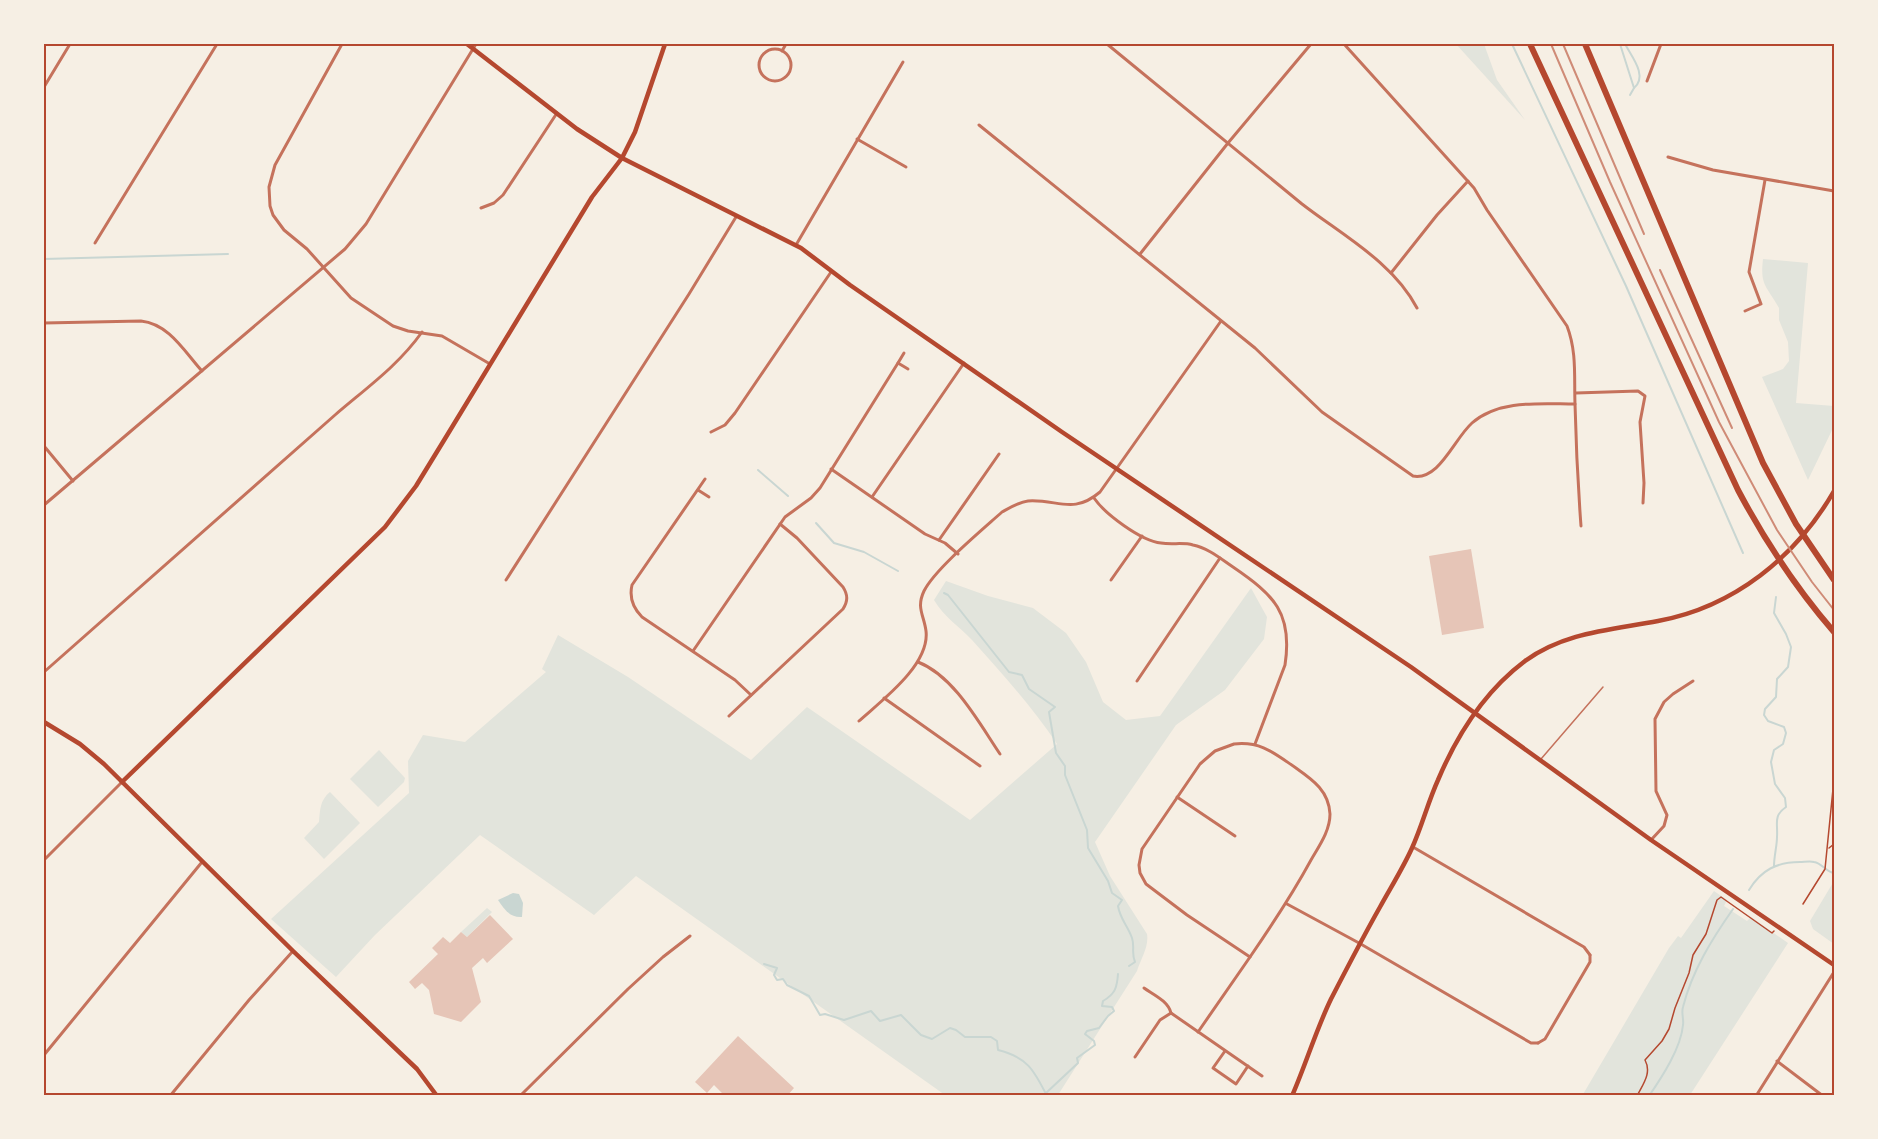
<svg xmlns="http://www.w3.org/2000/svg" width="1878" height="1139" viewBox="0 0 1878 1139" font-family="'Alegreya Sans',sans-serif">
  <style>
    .green { fill: #e2e4dc }
    .water { fill: #c9d6d2 }
    .lines { fill: none; stroke-linecap: round; stroke-linejoin: round }
    .stream { stroke: #c9d6d2; stroke-width: 2 }
    .building { fill: #e6c5b7 }
    .path { stroke: #b5482f; stroke-width: 1.5 }
    .service { stroke: #c5725c; stroke-width: 1.5 }
    .minor { stroke: #c5725c; stroke-width: 3 }
    .secondary { stroke: #b5482f; stroke-width: 4.5 }
    .motorway { stroke: #b5482f; stroke-width: 6 }
    .rail { stroke: #cf8b77; stroke-width: 2 }
    .neatline { fill: none; stroke: #b5482f; stroke-width: 2 }
  </style>
  <rect width="100%" height="100%" fill="#f6efe4"/>
  <g class="green">
    <path d="M1456 44H1484L1497 80 1525 120Z"/>
    <path d="M1763 259 1808 263 1796 403 1834 406V426L1808 480 1762 377 1783 369 1789 361 1788 342 1779 320V308C1766 285 1760 286 1763 259Z"/>
    <path d="M946 581 988 596 1033 608 1066 633 1086 662 1103 702 1126 720 1160 716 1251 588 1267 617 1264 639 1225 690 1176 725 1095 842 1110 876 1147 934C1149 947 1141 958 1137 971L1058 1095H945L636 876 594 915 480 835 375 935 336 977 271 919 409 793 408 761 423 735 465 742 546 672 542 669 558 635 628 677 751 760 807 707 970 820 1057 744C1033 708 1001 672 972 640 959 626 944 617 934 600Z"/>
    <path d="M379 750 405 778 404 782 378 807 350 779Z"/>
    <path d="M330 792 360 823 324 859 304 838 319 822C320 810 320 800 330 792Z"/>
    <path d="M1834 881V944L1813 929 1810 921Z"/>
    <path d="M1714 891 1727 900 1724 906 1747 921 1751 917 1788 943 1690 1095 1582 1096 1669 948 1678 936 1681 938Z"/>
    <path d="M487 908 492 912 467 937 461 932Z"/>
  </g>
  <path class="water" d="M513 893 519 894 523 903 522 917C510 918 504 909 498 900Z"/>
  <g class="lines">
    <g class="stream">
      <path d="M1512 44 1626 286 1743 553"/>
      <path d="M1620 44 1634 88 1630 95"/>
      <path d="M1625 44C1632 57 1648 76 1634 88"/>
      <path d="M44 259 228 254"/>
      <path d="M758 470 788 496"/>
      <path d="M816 523 834 543 864 552 898 571"/>
      <path d="M944 593 948 595 1009 672 1022 675 1029 689 1055 707 1049 712 1056 753 1065 766V775L1087 830 1088 848 1108 881 1112 893 1122 900 1118 906C1120 919 1128 926 1132 938 1135 947 1131 953 1135 962L1129 966"/>
      <path d="M1774 866C1774 856 1777 846 1777 837 1778 823 1773 816 1786 807L1785 798 1775 784 1771 762 1774 750 1783 744 1786 733 1784 727 1768 721 1764 715 1765 709 1776 697 1777 679 1788 667 1791 647 1786 634 1774 613 1776 597"/>
      <path d="M1749 890C1761 870 1777 862 1800 862 1804 862 1811 861 1814 862 1822 863 1826 872 1834 873"/>
      <path d="M764 964 777 968 774 975 777 980 783 979 787 985 809 996 820 1015 825 1014 844 1020 871 1011 880 1021 901 1015 921 1035 932 1039 950 1028 956 1030 965 1037H991L997 1041 998 1050C1027 1057 1034 1070 1047 1096"/>
      <path d="M1046 1093 1078 1063 1077 1058 1095 1045 1094 1041 1085 1034 1087 1031 1099 1028 1108 1016 1114 1011 1112 1007 1102 1006 1103 1001C1115 994 1117 988 1118 974"/>
      <path d="M1649 1096C1662 1077 1681 1048 1683 1025 1684 1019 1681 1013 1683 1007 1692 971 1712 939 1733 909"/>
    </g>
  </g>
  <g class="building">
    <path d="M1471 549 1484 628 1442 635 1429 556Z"/>
    <path d="M490 915 513 939 487 963 483 958 472 968 481 1002 461 1022 434 1014 429 990 422 983 415 989 409 982 438 954 432 948 443 937 450 943 461 932 467 937Z"/>
    <path d="M738 1036 794 1088 787 1096H725L714 1085 707 1093 695 1082Z"/>
  </g>
  <g class="lines">
    <g class="path">
      <path d="M1829 848 1834 844"/>
      <path d="M1803 904 1825 869 1834 779"/>
      <path d="M1637 1096C1643 1084 1652 1073 1645 1060L1662 1041 1669 1029 1675 1008 1689 973 1693 955 1706 934 1717 900 1721 897 1772 933 1774 931"/>
    </g>
    <path class="service" d="M1541 759 1603 687"/>
    <g class="minor">
      <path d="M342 44 275 165 269 187 270 206 273 215 284 230 307 249 351 298 393 326 408 331 442 336 490 364"/>
      <path d="M1107 44C1172 97 1237 150 1302 204 1342 235 1393 262 1417 308"/>
      <path d="M1344 44 1474 188 1487 210 1567 326C1577 352 1574 377 1575 404 1576 445 1578 486 1581 526"/>
      <circle cx="775" cy="65" r="16"/>
      <path d="M782 51 786 44"/>
      <path d="M1647 81 1661 44"/>
      <path d="M44 87 70 44"/>
      <path d="M979 125 1255 348 1322 412 1413 476C1439 481 1454 439 1472 423 1499 399 1542 404 1575 404"/>
      <path d="M857 139 906 167"/>
      <path d="M1668 157 1713 170 1834 191"/>
      <path d="M481 208 494 203 503 195 557 113"/>
      <path d="M95 243 217 44"/>
      <path d="M796 245 903 62"/>
      <path d="M1140 254 1228 143 1311 44"/>
      <path d="M1391 273 1437 215 1468 181"/>
      <path d="M1745 311 1761 304 1749 272 1765 180"/>
      <path d="M44 323 141 321C169 324 184 351 202 371"/>
      <path d="M904 353 898 363 908 369"/>
      <path d="M1576 393 1638 391 1645 396 1640 422 1644 483 1643 503"/>
      <path d="M711 432 725 425 735 413 831 272"/>
      <path d="M44 446 73 481"/>
      <path d="M831 469 925 534 945 543 958 554"/>
      <path d="M705 479 632 585C629 598 633 608 642 617L735 680 751 695"/>
      <path d="M698 490 709 497"/>
      <path d="M872 497 964 363"/>
      <path d="M1094 498C1105 514 1141 541 1161 543 1172 545 1183 542 1193 545 1208 548 1221 559 1233 567 1274 595 1293 613 1285 665L1255 744"/>
      <path d="M44 505 345 249 366 224 476 44"/>
      <path d="M939 540 999 454"/>
      <path d="M506 580 689 294 736 217"/>
      <path d="M1111 580 1142 536"/>
      <path d="M693 651 785 517 811 498 820 488 898 363"/>
      <path d="M918 662C954 676 979 723 1000 754"/>
      <path d="M44 672 335 415C365 389 398 366 422 332"/>
      <path d="M1137 681 1220 558"/>
      <path d="M884 698 980 766"/>
      <path d="M729 716 843 609C848 601 848 595 843 587L797 538 780 524"/>
      <path d="M859 721C881 701 930 665 926 631 924 615 916 608 924 591 935 569 982 530 1002 512 1011 507 1019 502 1028 501 1058 499 1073 515 1100 492L1221 321"/>
      <path d="M1234 744C1261 741 1274 753 1296 768 1313 780 1329 791 1330 814 1330 831 1319 846 1311 860 1292 895 1272 925 1250 957L1187 915 1146 884 1140 873 1139 865 1142 849 1200 764 1215 751Z"/>
      <path d="M1177 797 1235 836"/>
      <path d="M1651 840 1664 826 1667 815 1656 791 1655 719 1664 702 1673 694 1693 681"/>
      <path d="M1413 847 1584 947 1590 955"/>
      <path d="M44 860 122 782"/>
      <path d="M1287 904 1359 943 1531 1043H1538"/>
      <path d="M1144 988C1154 995 1168 1001 1171 1013L1262 1076"/>
      <path d="M1198 1032 1250 957"/>
      <path d="M1538 1043 1545 1039 1590 962V955"/>
      <path d="M1225 1051 1213 1068 1236 1084 1248 1066"/>
      <path d="M44 1055 202 862"/>
      <path d="M1135 1057 1160 1020 1171 1013"/>
      <path d="M1777 1061 1823 1096"/>
      <path d="M170 1096 249 1000 293 951"/>
      <path d="M520 1096 628 989 663 957 690 936"/>
      <path d="M1756 1096 1834 972"/>
    </g>
    <g class="secondary">
      <path d="M467 44 577 129 622 158 801 248 850 285 1062 432 1411 667 1651 840 1834 965"/>
      <path d="M44 722 80 744 104 764 293 951 417 1069 437 1096"/>
      <path d="M122 782 385 527 416 486 446 437 592 197 622 158 635 132 665 44"/>
      <path d="M1292 1096C1306 1064 1316 1030 1331 999 1347 968 1363 937 1380 907 1391 887 1403 868 1412 848 1422 826 1428 802 1438 780 1457 735 1485 691 1525 661 1565 632 1611 630 1658 621 1734 607 1796 557 1834 491"/>
    </g>
    <g class="motorway">
      <path d="M1530 44 1738 490C1765 541 1796 588 1834 632"/>
      <path d="M1585 44 1763 463 1796 524 1834 580"/>
    </g>
    <g class="rail">
      <path d="M1551 44 1610 182 1719 422 1777 530 1812 582 1834 610"/>
      <path d="M1563 44 1644 234"/>
      <path d="M1660 270 1732 428"/>
    </g>
  </g>
  <rect width="1878" height="1139" fill="none" stroke="#f6efe4" stroke-width="90"/>
  <rect x="45" y="45" width="1788" height="1049" class="neatline"/>
</svg>
